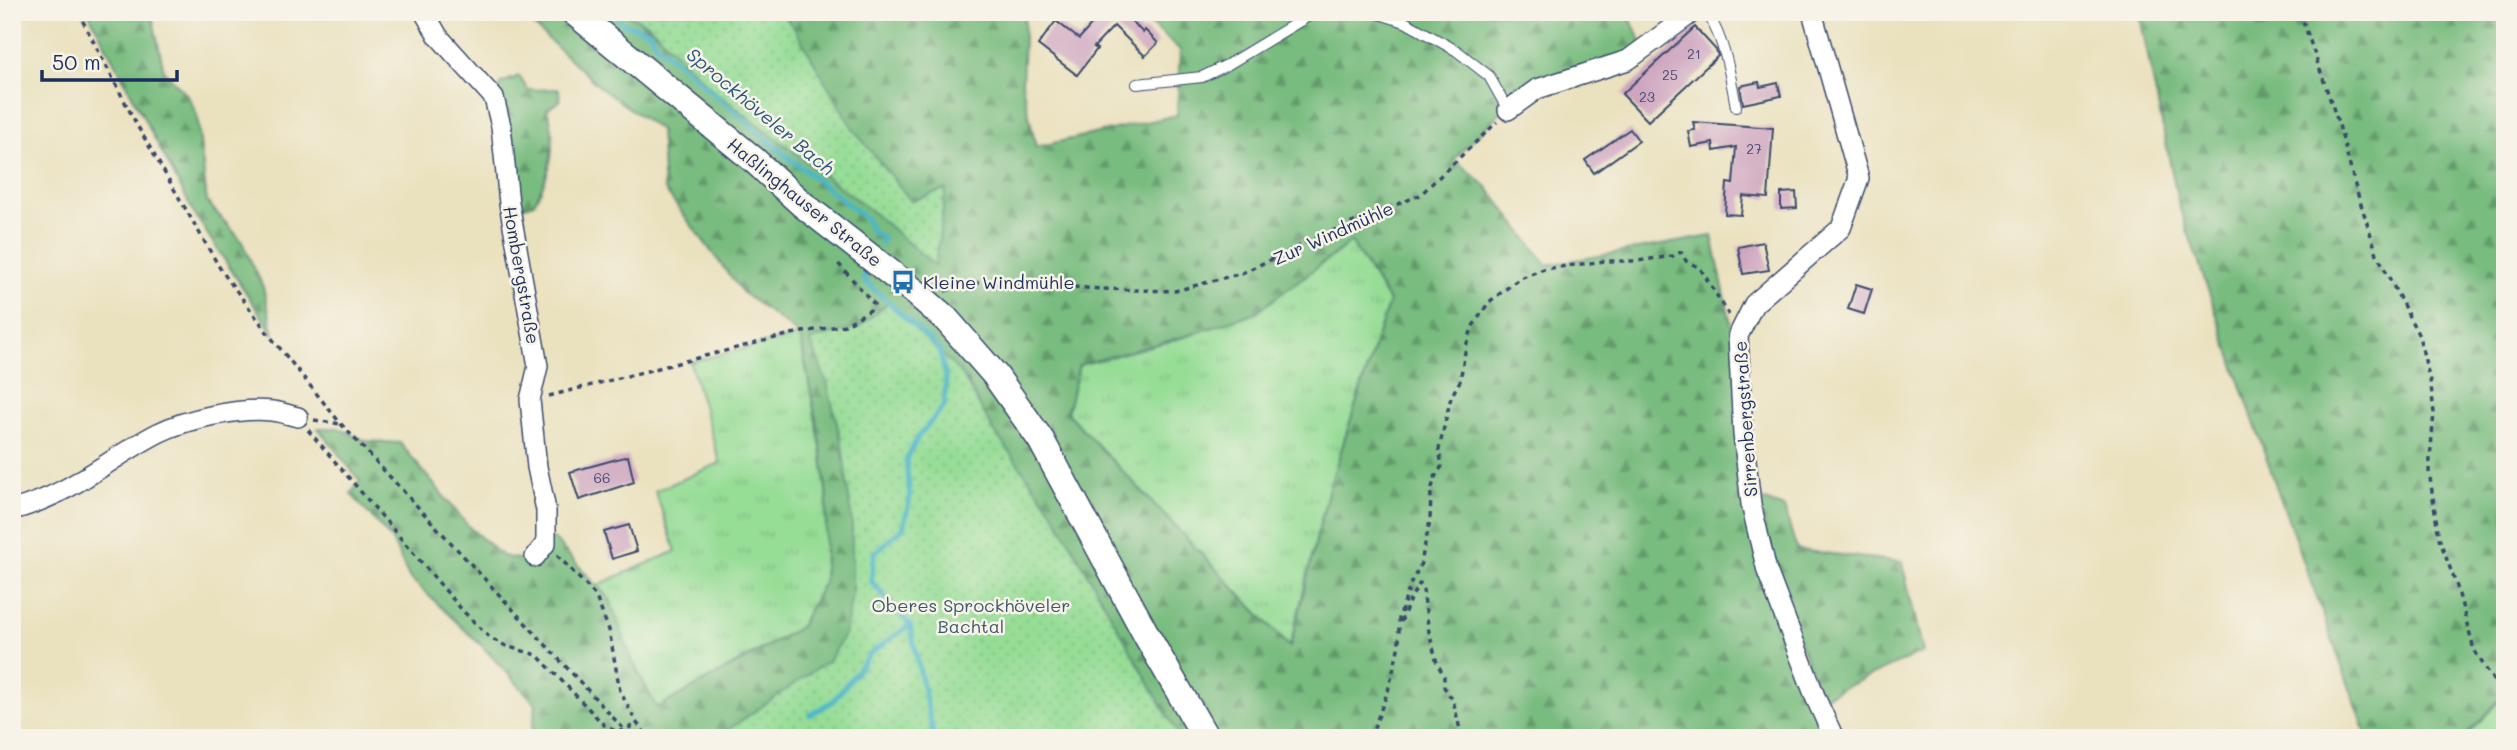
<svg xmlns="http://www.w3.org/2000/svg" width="2517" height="750" viewBox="0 0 2517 750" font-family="Mali,sans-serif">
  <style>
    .grass { fill: url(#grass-tufts); stroke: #58867a; stroke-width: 2 }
    .forest { fill: url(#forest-firs); stroke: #4a766e; stroke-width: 2; fill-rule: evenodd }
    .park { fill: url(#park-dots); stroke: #58867a; stroke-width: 2 }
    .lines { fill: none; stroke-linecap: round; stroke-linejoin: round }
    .stream { stroke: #4cb6c9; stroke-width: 5 }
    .building { fill: #cea4bf }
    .service-casing { stroke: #3a4a6c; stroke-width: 12 }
    .minor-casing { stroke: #3a4a6c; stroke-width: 22 }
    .secondary-casing { stroke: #3a4a6c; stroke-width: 29 }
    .path { stroke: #3a4a6c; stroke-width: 3.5; stroke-dasharray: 5 5; stroke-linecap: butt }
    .service { stroke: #fff; stroke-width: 10 }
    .minor { stroke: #fff; stroke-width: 19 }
    .secondary { stroke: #fff; stroke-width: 26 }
    .labels { text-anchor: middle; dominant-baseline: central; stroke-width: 5; stroke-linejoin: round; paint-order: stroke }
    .number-label { font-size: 14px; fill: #484c76 }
    .street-label { font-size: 18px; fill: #1b2f5e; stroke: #f7f3e8 }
    .poi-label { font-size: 18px; fill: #1b2f5e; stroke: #f7f3e8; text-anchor: start }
    .park-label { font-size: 18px; fill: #3a5a6c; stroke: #f7f3e8 }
    .water-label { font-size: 19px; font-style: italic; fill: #2a587e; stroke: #f7f3e8 }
  </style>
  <defs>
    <pattern id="grass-tufts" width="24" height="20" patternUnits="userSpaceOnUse" patternTransform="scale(1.75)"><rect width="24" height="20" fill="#96dd96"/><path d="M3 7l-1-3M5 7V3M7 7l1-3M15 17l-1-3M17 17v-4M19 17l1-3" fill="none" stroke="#81be84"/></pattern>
    <pattern id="forest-firs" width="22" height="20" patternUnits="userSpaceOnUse" patternTransform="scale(1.75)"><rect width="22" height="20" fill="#78bc7f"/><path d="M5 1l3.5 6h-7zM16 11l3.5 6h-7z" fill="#62996b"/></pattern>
    <pattern id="park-dots" width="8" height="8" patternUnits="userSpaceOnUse" patternTransform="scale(1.75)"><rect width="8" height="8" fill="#96dd96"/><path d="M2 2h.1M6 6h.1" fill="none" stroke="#81be84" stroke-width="1.8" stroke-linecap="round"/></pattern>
  </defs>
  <rect width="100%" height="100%" fill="#f7f3e8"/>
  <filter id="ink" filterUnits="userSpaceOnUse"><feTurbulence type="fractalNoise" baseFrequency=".0143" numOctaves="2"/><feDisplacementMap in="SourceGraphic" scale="14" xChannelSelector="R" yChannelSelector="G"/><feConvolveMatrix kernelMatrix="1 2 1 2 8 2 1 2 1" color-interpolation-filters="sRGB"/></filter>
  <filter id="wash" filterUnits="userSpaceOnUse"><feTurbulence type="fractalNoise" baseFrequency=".00686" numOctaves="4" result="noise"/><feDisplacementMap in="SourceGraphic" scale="28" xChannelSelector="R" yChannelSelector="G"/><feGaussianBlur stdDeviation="1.57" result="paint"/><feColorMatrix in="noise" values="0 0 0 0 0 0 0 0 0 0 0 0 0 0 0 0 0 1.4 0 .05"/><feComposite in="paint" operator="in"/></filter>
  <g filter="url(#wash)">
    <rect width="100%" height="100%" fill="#eae1be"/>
    <g class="grass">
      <path d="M1351 242 1389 301 1329 488 1290 647 1067 413 1079 365 1187 336 1256 312Z"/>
      <path d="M800 335 821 447 827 497 824 582 800 627 656 709 632 661 610 600 598 585 676 551 655 491 720 463 690 362Z"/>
      <path d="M2505 695V721L2494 733 2495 738H2464Z"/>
    </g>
    <g class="forest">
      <path d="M88 12H148L153 20 164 71 188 96 197 115 207 202 241 240 263 287 274 335 195 215Z"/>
      <path d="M519 12H630L714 79 735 12H1025L1022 84 1036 147 1177 115 1180 50 1138 12H1627L1642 43 1627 56 1525 87 1454 159 1487 187 1547 265 1712 236 1734 338 1745 502 1830 738H1113L989 444 967 379 940 435 929 529 782 738H531L536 704 481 645 409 577 392 540 351 494 360 481 318 428H338L366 441 400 443 468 526 502 556 523 560 541 535 555 540 610 600 632 661 657 708 746 659 800 627 824 582 827 498 821 447 800 335 743 293 664 189 660 130 602 89ZM1351 242 1389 301 1329 488 1290 647 1067 413 1079 365 1187 336 1256 312Z"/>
      <path d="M2139 12H2505V694L2463 738H2368L2281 500 2179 206Z"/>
      <path d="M519 76 528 90 559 89 560 101 547 109C559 140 550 176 534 203L520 208 497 95 501 83Z"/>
      <path d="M1759 499 1784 508 1797 550 1902 562 1923 652 1821 698 1772 569Z"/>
    </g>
    <g class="park">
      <path d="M622 12H781L795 29 853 129 911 201 946 189 935 266 870 210 714 91 648 24Z"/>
      <path d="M888 303 961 373 994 431 1053 512 1180 738H716L829 660 845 633 852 595V523L842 444 827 383 810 340 859 327Z"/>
    </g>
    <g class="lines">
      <g class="stream">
        <path d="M611 12 624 24 649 31 655 43 778 149 865 218 872 232 883 238 881 243"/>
        <path d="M866 273 863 279 939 349 946 379 944 406 918 437 906 460 910 498 903 528 874 553 871 581 910 625 934 738"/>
        <path d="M810 715 833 701 871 653 910 625"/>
      </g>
    </g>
    <g id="blocks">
      <g class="building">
        <path d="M1114 12H1123L1143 33 1145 30 1158 43 1145 56 1114 26 1094 47 1097 49 1077 75 1038 45 1056 21 1079 39 1102 13 1107 19Z"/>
        <path d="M1695 27 1716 50 1718 56 1648 121 1622 94Z"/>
        <path d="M1759 82 1760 87 1778 83 1781 96 1743 104 1740 86Z"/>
        <path d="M1693 122 1773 128 1768 198 1743 196 1741 215 1725 214 1727 183 1733 184 1736 147 1714 151 1713 143 1691 147 1688 131 1695 130Z"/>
        <path d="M1630 129 1639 141 1594 173 1585 160Z"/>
        <path d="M1796 192 1797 208 1781 209V193Z"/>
        <path d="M1763 242 1769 270 1743 274 1738 247Z"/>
        <path d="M1856 284 1872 289 1864 314 1848 309Z"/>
        <path d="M628 456 634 482 579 500 570 472Z"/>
        <path d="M629 525 637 551 612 559 604 532Z"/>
      </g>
    </g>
  </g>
  <g filter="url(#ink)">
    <use href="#blocks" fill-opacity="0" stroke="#3a4a6c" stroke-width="2"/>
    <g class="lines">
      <g class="service-casing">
        <g id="service">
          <path d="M1373 12 1405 22 1457 51 1489 76 1508 110"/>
          <path d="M1707 12C1725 42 1730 73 1736 107"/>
          <path d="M1137 84 1202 77 1227 65 1315 12"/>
        </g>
      </g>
      <g class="minor-casing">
        <g id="minor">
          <path d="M424 12 438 36 494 98 501 126 509 203 538 366 530 400 537 467 546 510V543L535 557"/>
          <path d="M1812 12 1859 178 1841 228 1754 304 1738 336 1743 434 1751 504 1767 571 1816 699 1834 738"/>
          <path d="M1508 110 1537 89 1628 60 1693 12"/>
          <path d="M12 510C71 495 106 460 158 433 186 419 240 407 272 411 281 412 289 415 298 417"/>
        </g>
      </g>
      <g class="secondary-casing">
        <path id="secondary" d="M574 12 754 160 802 204 915 292 946 319 995 375 1041 440 1148 638 1206 738"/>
      </g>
      <g class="path">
        <path d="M78 12 138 127 221 270 270 336 341 424 632 738"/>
        <path d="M2300 12 2339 125 2356 189 2377 254 2419 336 2431 385 2434 413 2429 471 2439 538 2457 587 2474 650 2502 694 2505 710"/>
        <path d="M945 291 973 283H1014L1101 289 1175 291 1242 273 1325 234 1420 195 1497 122"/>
        <path d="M549 396 791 334 845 325 872 309 874 304 836 261"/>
        <path d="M314 420 341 424"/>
        <path d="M308 430 463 611 490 638 506 646 537 655 606 727C620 733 625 733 636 722"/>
        <path d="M557 555 595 595 609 630 620 691 636 722 649 738"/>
        <path d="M1401 622 1410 599 1420 583 1423 590 1429 632 1437 663 1444 676V687L1453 700 1462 738"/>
        <path d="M1370 738 1388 691 1395 663 1399 644V618L1412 580 1420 567 1430 521 1431 491 1435 477 1442 466 1439 449 1451 397 1460 381 1466 346 1473 326 1489 302 1520 278 1544 269 1605 261H1637L1673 256 1681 252 1686 261 1700 268 1729 315"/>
      </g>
      <use href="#service" class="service"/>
      <use href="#minor" class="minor"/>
      <use href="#secondary" class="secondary"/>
    </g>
  </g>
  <defs>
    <g id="bus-bare" transform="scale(1.89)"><path d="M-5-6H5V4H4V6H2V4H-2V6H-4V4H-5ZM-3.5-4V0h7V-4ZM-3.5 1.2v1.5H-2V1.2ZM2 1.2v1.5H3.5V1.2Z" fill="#1f6fb2" stroke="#f7f3e8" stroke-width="2.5" paint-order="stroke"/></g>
  </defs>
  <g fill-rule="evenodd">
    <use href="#bus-bare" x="903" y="282"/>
  </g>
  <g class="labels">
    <g class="number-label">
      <text x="1694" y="53">21</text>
      <text x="1670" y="74">25</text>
      <text x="1647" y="96">23</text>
      <text x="1754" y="148">27</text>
      <text x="602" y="477">66</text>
    </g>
    <g class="street-label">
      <text transform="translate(805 202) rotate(39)">Haßlinghauser Straße</text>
      <text transform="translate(1333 233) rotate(-24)">Zur Windmühle</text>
      <text transform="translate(522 275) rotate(80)">Hombergstraße</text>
      <text transform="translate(1745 419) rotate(-94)">Sirrenbergstraße</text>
    </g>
    <g class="poi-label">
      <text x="923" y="282">Kleine Windmühle</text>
    </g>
    <g class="park-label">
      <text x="971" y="605">Oberes Sprockhöveler<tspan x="971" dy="21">Bachtal</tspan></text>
    </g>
    <g class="water-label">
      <text transform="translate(761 111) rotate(40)">Sprockhöveler Bach</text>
    </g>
  </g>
  <rect width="2517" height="750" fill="none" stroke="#f7f3e8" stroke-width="42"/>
  <path d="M42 70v10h135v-10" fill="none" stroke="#1b2f5e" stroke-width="3.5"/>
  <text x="52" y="70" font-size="21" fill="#1b2f5e" stroke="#f7f3e8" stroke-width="5" paint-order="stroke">50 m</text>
</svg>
